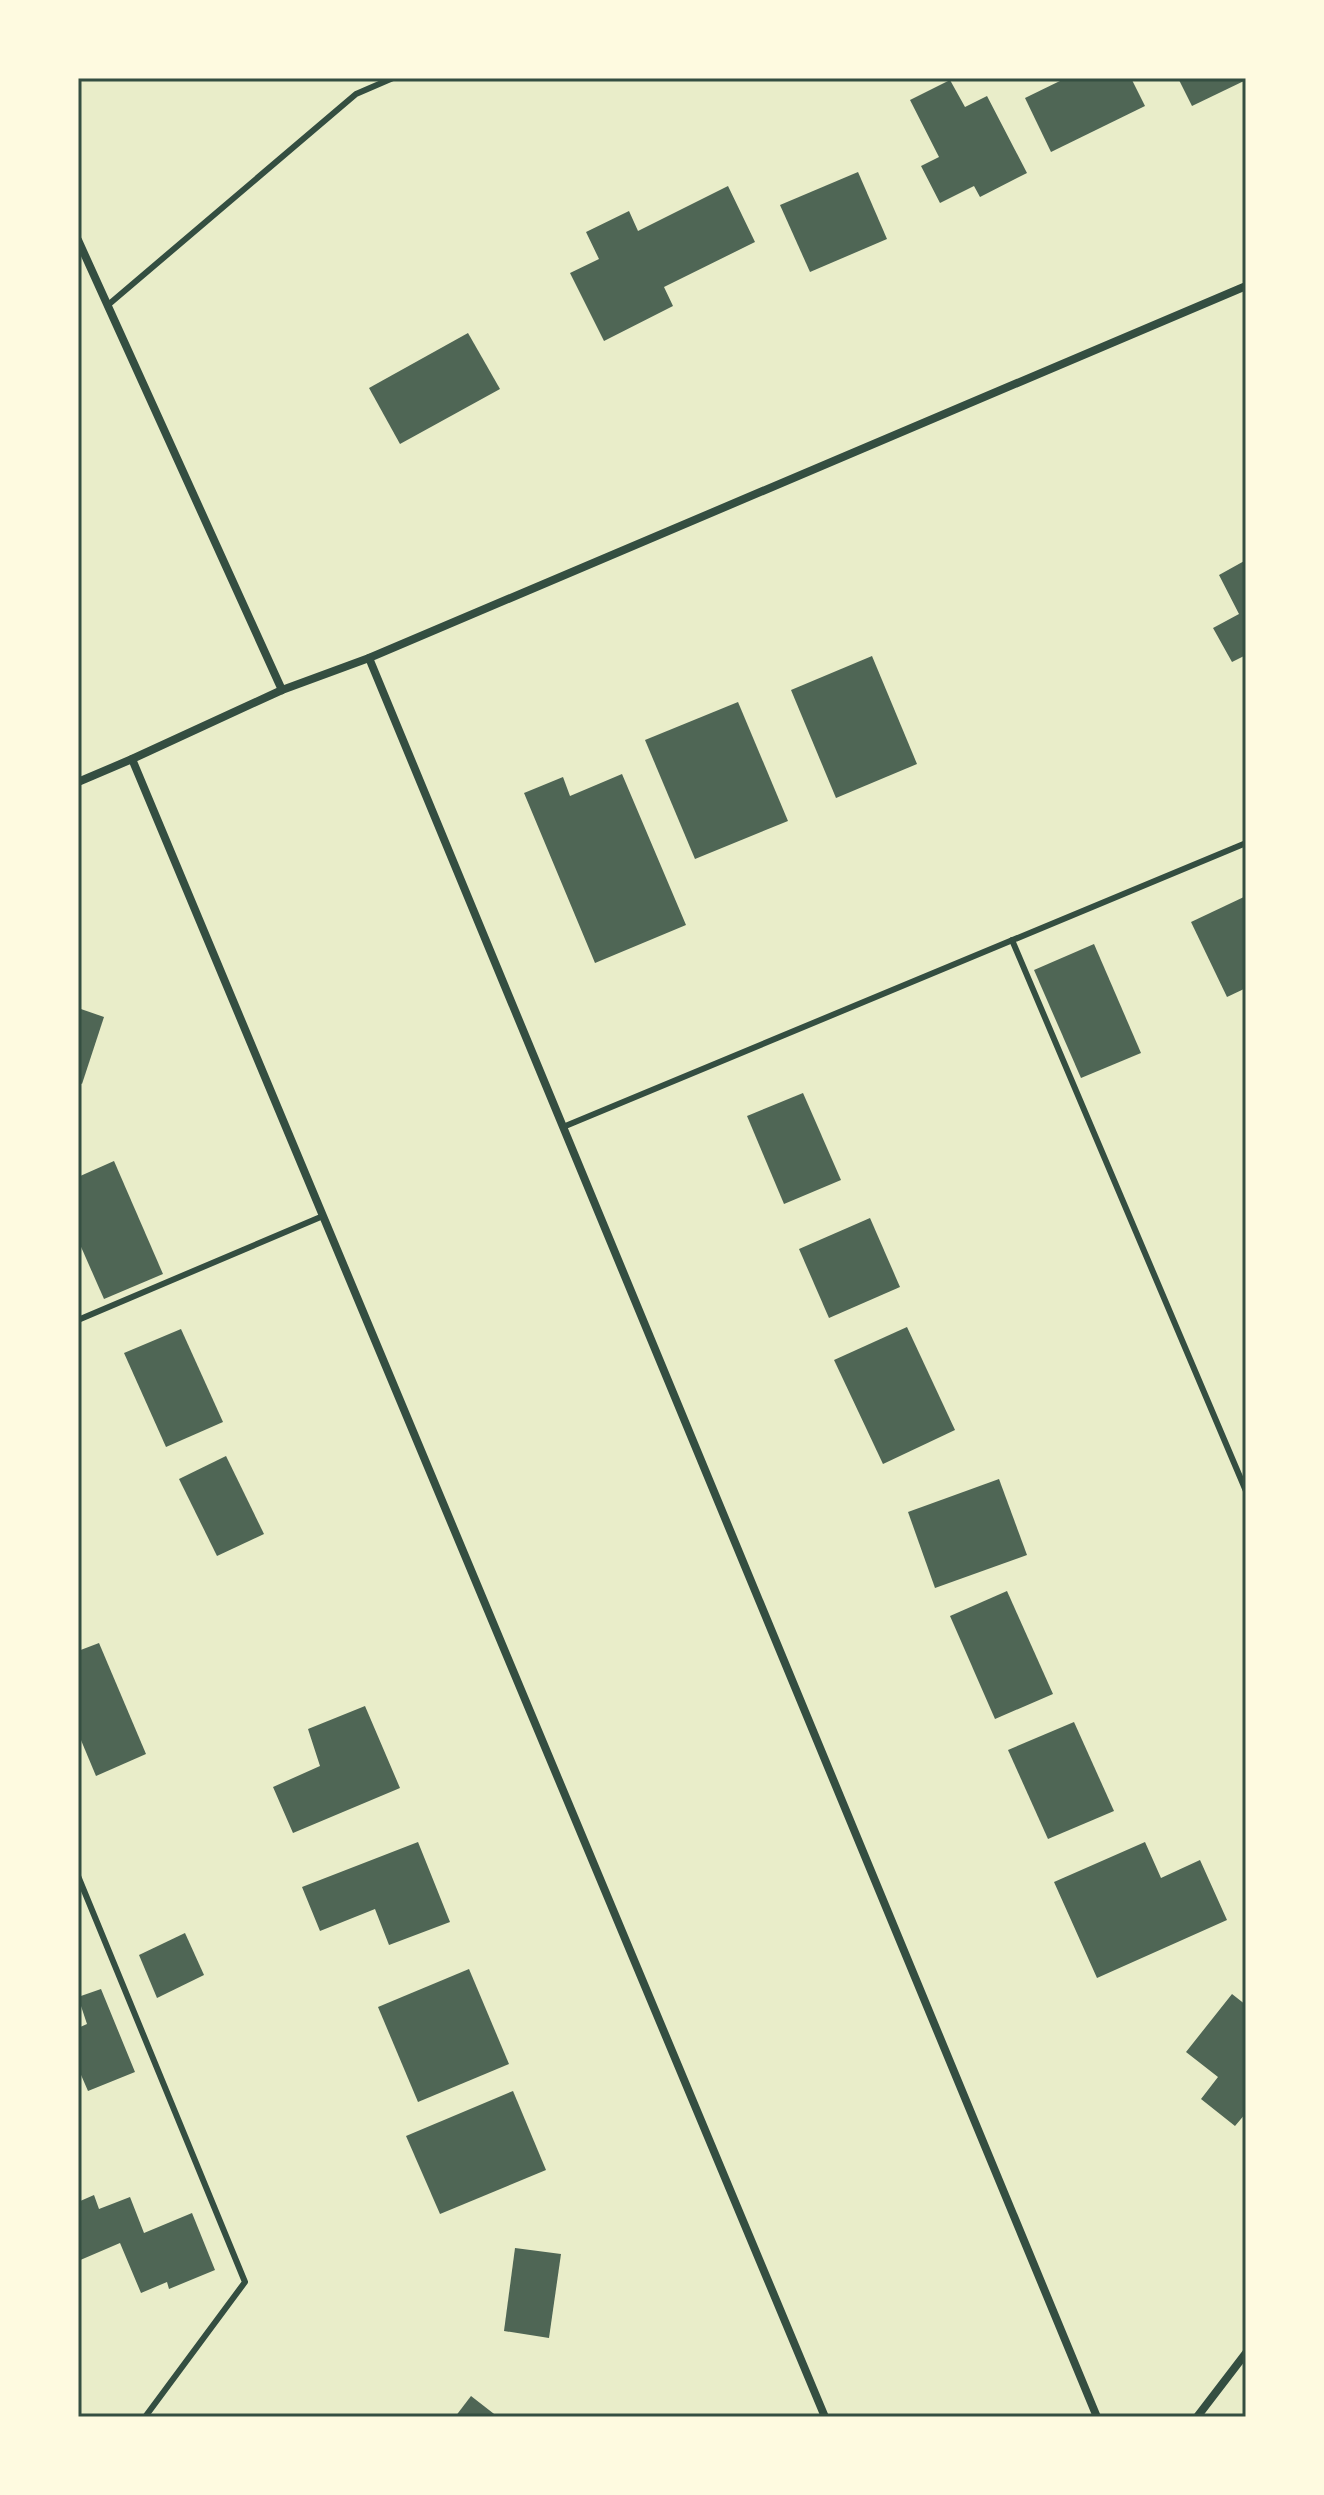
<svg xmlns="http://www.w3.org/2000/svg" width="1324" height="2495" viewBox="0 0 1324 2495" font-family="'IBM Plex Sans',sans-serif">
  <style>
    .building { fill: #4f6655 }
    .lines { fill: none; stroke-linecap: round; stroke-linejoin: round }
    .service { stroke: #344e41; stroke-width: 6 }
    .minor { stroke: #344e41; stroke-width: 8 }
    .neatline { fill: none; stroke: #344e41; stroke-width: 3 }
  </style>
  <rect width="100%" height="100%" fill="#e9edc9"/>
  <g class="building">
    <path d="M1066 78H1131L1145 106 1051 152 1025 98Z"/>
    <path d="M1178 78H1246V80L1192 106Z"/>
    <path d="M950 80 965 107 987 96 1027 173 980 197 974 186 940 203 921 166 939 157 910 100Z"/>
    <path d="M858 172 887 239 810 272 780 205Z"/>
    <path d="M728 186 755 242 664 287 673 306 604 341 570 273 599 259 586 232 629 211 638 231Z"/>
    <path d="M468 333 500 389 400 444 369 388Z"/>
    <path d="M1246 560V655L1232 662 1213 628 1239 614 1219 575Z"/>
    <path d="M872 656 917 764 836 798 791 690Z"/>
    <path d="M738 702 788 821 695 859 645 740Z"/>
    <path d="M622 774 686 925 595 963 524 793 563 777 570 796Z"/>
    <path d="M1246 896V988L1227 997 1191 922Z"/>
    <path d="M1094 944 1141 1053 1081 1078 1034 970Z"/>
    <path d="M78 1008 104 1017 82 1084 78 1082Z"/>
    <path d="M803 1093 841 1180 784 1204 747 1116Z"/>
    <path d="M114 1161 163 1274 104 1299 78 1240V1177Z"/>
    <path d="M870 1218 900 1287 829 1318 799 1249Z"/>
    <path d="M907 1327 955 1430 883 1464 834 1360Z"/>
    <path d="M181 1329 223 1422 166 1447 124 1353Z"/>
    <path d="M226 1456 264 1534 217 1556 179 1479Z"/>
    <path d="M999 1479 1027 1555 935 1588 908 1512Z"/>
    <path d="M1007 1591 1053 1694 995 1719 950 1616Z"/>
    <path d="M99 1643 146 1754 96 1776 78 1733V1651Z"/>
    <path d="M365 1706 400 1788 293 1833 273 1787 320 1766 308 1729Z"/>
    <path d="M1074 1722 1114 1811 1048 1839 1008 1750Z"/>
    <path d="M418 1842 450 1922 389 1945 375 1909 320 1931 302 1887Z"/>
    <path d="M1145 1842 1161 1878 1200 1860 1227 1920 1097 1978 1054 1882Z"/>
    <path d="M185 1933 204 1975 157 1998 139 1955Z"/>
    <path d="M469 1969 509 2064 418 2102 378 2007Z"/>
    <path d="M101 1989 135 2072 88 2091 78 2068V2028L87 2024 78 1997Z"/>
    <path d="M1232 1994 1246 2005V2113L1235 2126 1201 2099 1218 2077 1186 2052Z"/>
    <path d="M513 2091 546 2170 440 2214 406 2136Z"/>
    <path d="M94 2195 99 2209 130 2197 144 2233 192 2213 215 2270 169 2289 167 2282 141 2293 120 2243 78 2261V2202Z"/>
    <path d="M515 2248 561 2254 549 2338 504 2331Z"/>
    <path d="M471 2396 498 2417H455Z"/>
  </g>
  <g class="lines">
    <g class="service">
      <path d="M108 305 356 94 393 78"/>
      <path d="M1012 940 1246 1491"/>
      <path d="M563 1127 1246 843"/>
      <path d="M78 1320 323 1216"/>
      <path d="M78 1876 245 2282 145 2417"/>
    </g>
    <g class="minor">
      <path d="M78 240 282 690"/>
      <path d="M369 658 1097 2417"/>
      <path d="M132 759 825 2417"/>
      <path d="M78 782 132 759 282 690 369 658 1246 286"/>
      <path d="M1197 2417 1246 2353"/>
    </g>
  </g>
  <rect width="1324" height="2495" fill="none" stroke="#fefae0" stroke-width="160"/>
  <rect x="80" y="80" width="1164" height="2335" class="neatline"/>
</svg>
